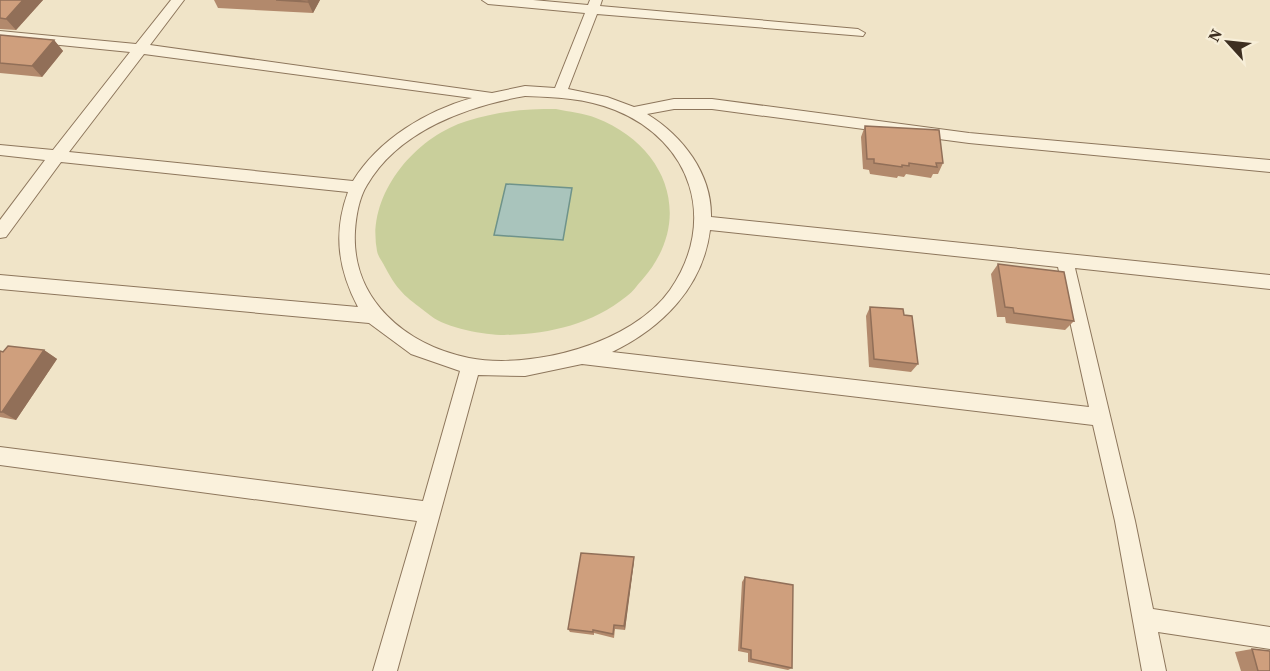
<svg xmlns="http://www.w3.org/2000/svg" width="1270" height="671" viewBox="0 0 1270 671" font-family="'Source Serif 4',serif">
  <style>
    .green { fill: #c9cf9b }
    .water { fill: #a9c4bc; stroke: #6f938a; stroke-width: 1.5 }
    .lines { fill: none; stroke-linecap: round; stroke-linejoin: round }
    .minor-casing { stroke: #8d765c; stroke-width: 2 }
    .minor { fill: #faf1dc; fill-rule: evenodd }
    .wall { fill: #b2896c }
    .shaded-wall { fill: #916f58 }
    .building { fill: #cf9f7d; stroke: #916f58; stroke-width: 1.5 }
  </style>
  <rect width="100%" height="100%" fill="#f0e4c8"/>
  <path class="green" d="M556 109C569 112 584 113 596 118 668 146 695 220 642 280 637 285 633 292 627 296 591 325 549 334 504 335 485 335 446 328 431 316 408 298 399 294 385 267 383 262 378 257 377 251 366 195 415 137 467 121 498 111 524 109 556 109Z"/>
  <path class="water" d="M506 184 572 188 563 240 494 235Z"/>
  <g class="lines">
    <g class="minor-casing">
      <path id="minor" d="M171 0H184L150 45 492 93 525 86 555 88 585 13 488 4 482 0H533L588 5 590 0H602L600 6 858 29 865 33 863 36 597 14 568 89 607 97 634 107 674 99H712L969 133 1270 160V172L969 143 712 109H674L647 114C683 136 712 174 711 217L1270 275V289L1075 268 1135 521 1153 609 1270 627V649L1158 632 1166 671H1142L1115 521 1093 425 582 364 525 376 478 375 397 671H373L417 521 0 465V447L423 501 460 371 411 354 369 323 0 289V275L358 307C338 269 333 233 348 192L61 162 6 237 0 238V220L45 160 0 155V145L53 150 130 52 0 39V31L136 44ZM144 54 472 98C426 111 379 139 353 181L69 152ZM525 96C555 97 586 98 615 110 692 141 718 221 670 290 632 344 531 370 469 358 406 345 351 300 355 231 356 216 359 198 367 185 398 131 467 106 525 96ZM710 230 1058 267 1089 407 612 352C662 328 703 287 710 230Z"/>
    </g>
    <use href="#minor" class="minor"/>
  </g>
  <g class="wall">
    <path d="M0 0H43L16 30 0 29Z"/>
    <path d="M214 0H320L313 13 218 8Z"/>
    <path d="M0 35 54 40 63 51 42 77 0 73Z"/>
    <path d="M865 126 943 163 938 174H933L931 178 906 174 904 177 898 176 897 178 870 174 869 170 863 169 861 137Z"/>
    <path d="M998 264 1074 321 1065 330 1006 323 1005 317H997L991 274Z"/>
    <path d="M870 307 904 315 918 364 911 372 869 367 866 316Z"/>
    <path d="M44 350 57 359 16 420 0 417V351Z"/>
    <path d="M634 557 625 630 615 629 614 638 594 633V635L570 632 568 629Z"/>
    <path d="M745 577 792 668 788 670 748 662V653L738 651 742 582Z"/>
    <path d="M1252 649 1270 671H1241L1235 652Z"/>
  </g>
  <g class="shaded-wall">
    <path d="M23 0H43L16 30 6 19Z"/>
    <path d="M309 0H320L313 13 308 2Z"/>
    <path d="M54 40 63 51 42 77 32 66Z"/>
    <path d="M44 350 57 359 16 420 2 412Z"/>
    <path d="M634 557V562L625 630 624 626Z"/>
  </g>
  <g class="building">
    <path d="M0 0H23L6 19 0 18Z"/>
    <path d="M276 0H309L308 2Z"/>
    <path d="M0 35 54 40 32 66 0 63Z"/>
    <path d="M865 126 939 130 943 163H936L937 167 909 163V166L902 165V167L874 163V159H867Z"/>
    <path d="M998 264 1064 272 1074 321 1014 313 1013 308 1005 307Z"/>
    <path d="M870 307 903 309 904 315 912 316 918 364 874 359Z"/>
    <path d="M8 346 44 350 2 412H0V351L3 352Z"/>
    <path d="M581 553 634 557 624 626 614 625 613 634 593 630V632L568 629Z"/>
    <path d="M745 577 793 585 792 668 751 659V650L741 648Z"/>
    <path d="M1252 649 1270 651V671H1258Z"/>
  </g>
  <g transform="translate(1228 42) rotate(297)" stroke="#f7eed8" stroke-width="4.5" paint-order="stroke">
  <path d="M0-4.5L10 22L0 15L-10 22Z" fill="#3d2e20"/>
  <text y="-9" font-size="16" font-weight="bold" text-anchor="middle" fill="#3d2e20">N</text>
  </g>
</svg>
